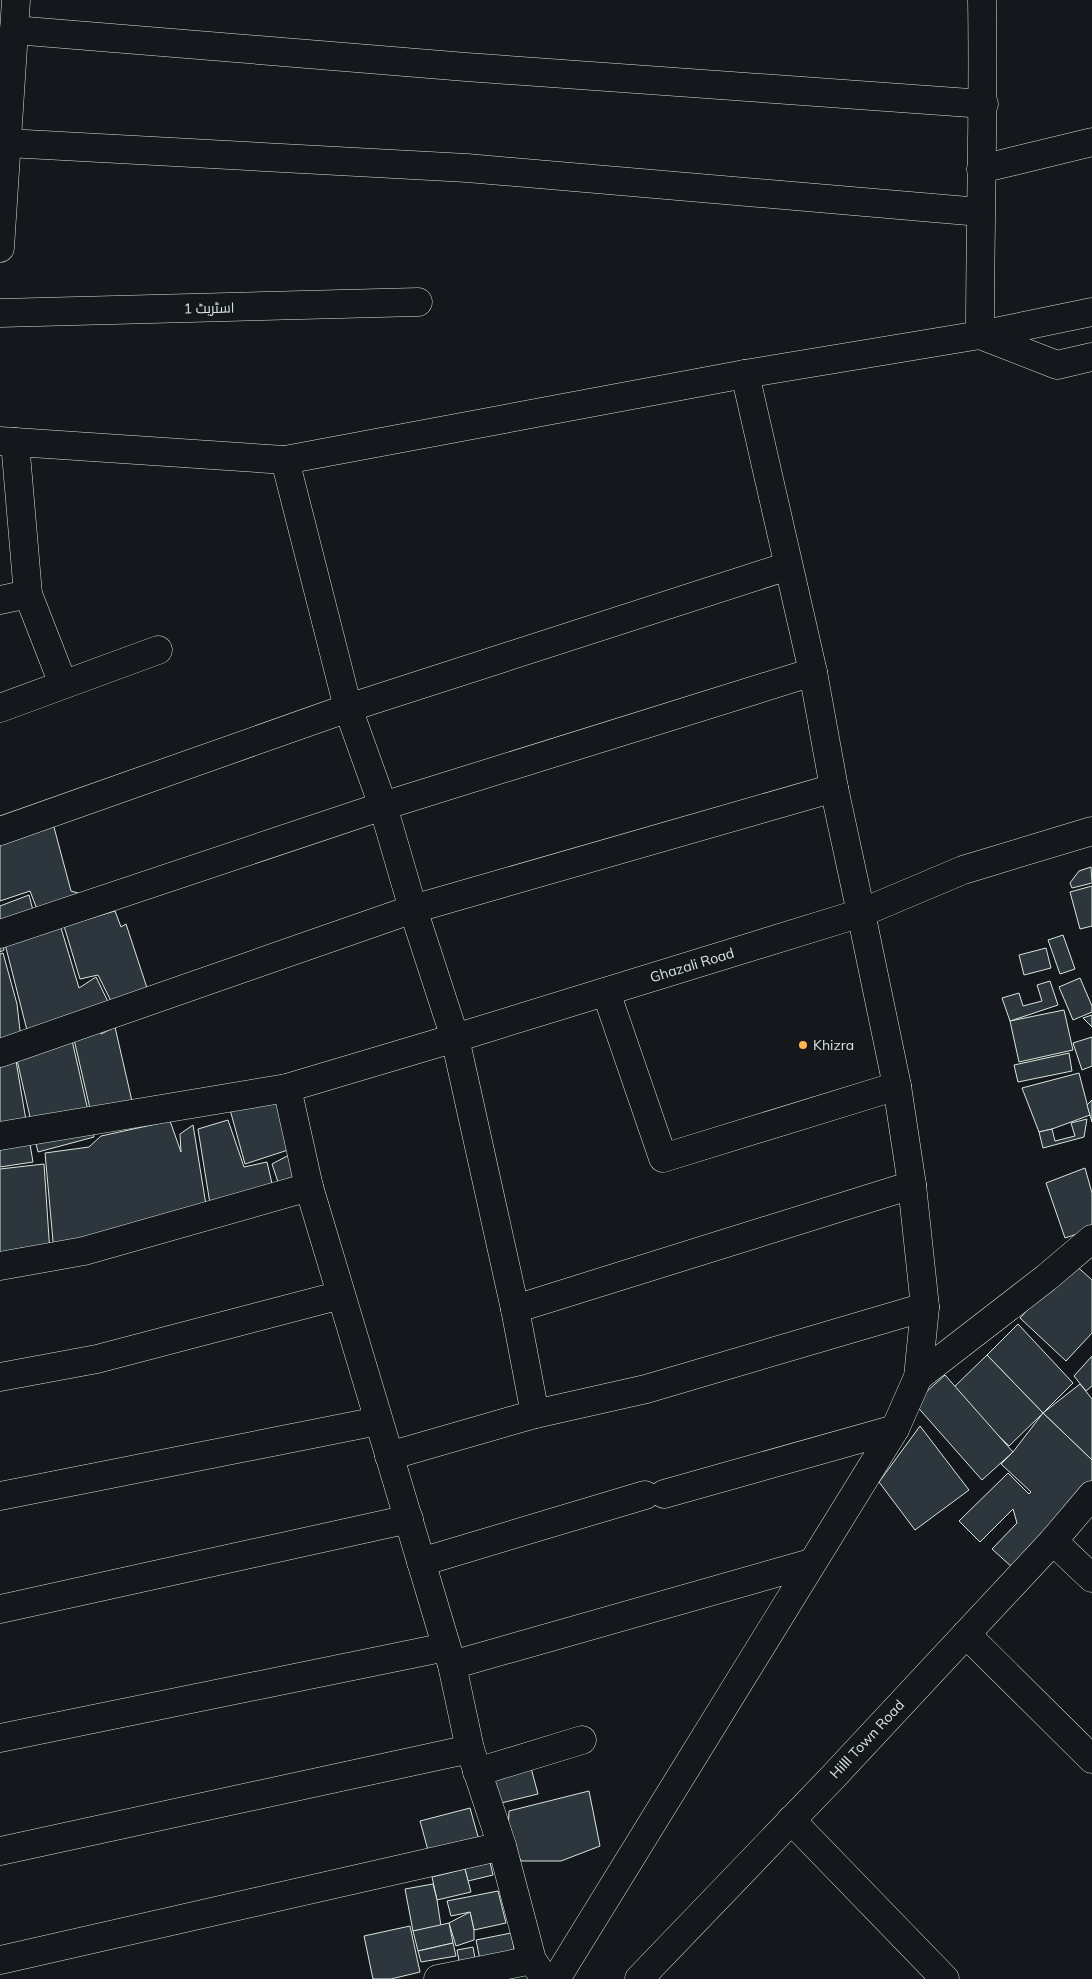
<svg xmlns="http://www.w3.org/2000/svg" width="1092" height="1979" viewBox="0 0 1092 1979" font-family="Mulish,Cairo,sans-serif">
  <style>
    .building { fill: #2c363c; stroke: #d8e6dc }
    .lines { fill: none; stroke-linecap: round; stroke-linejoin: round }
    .street-casing { stroke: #d8e6dc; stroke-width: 29 }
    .secondary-casing { stroke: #d8e6dc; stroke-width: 29 }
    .street { stroke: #14181c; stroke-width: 28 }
    .secondary { stroke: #14181c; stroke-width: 28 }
    .poi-dot { fill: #ffb74d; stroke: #14181c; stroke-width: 2 }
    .labels { text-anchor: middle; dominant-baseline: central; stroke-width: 4; stroke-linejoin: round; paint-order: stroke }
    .street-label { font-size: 14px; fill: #d8e6dc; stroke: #14181c }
    .poi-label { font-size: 14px; fill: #d8e6dc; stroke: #14181c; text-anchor: start }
  </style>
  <rect width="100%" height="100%" fill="#14181c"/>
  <g class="building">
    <path d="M51 816 71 891 78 893 81 914 45 930 30 891 0 901V836Z"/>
    <path d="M1091 867 1092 883 1072 888 1070 883 1079 871Z"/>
    <path d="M1092 886V926L1080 929 1070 892Z"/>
    <path d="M29 895 35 918 0 930 4 950 0 952V906Z"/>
    <path d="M115 911 121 927 126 924 149 994 111 1001 98 975 80 979 64 926Z"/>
    <path d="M61 928 79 988 96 977 112 1010 29 1038 4 940Z"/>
    <path d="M1063 935 1075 969 1060 974 1048 940Z"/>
    <path d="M1046 948 1051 968 1024 975 1019 955Z"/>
    <path d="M3 953 17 1004 21 1039 0 1049V954Z"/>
    <path d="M1080 978 1092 1006V1012L1073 1020 1059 987Z"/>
    <path d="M1050 981 1058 1005 1010 1021 1002 998 1019 993 1023 1006 1042 1001 1037 985Z"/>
    <path d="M1064 1010 1073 1050 1019 1062 1010 1021Z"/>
    <path d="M1092 1015V1027L1083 1018Z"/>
    <path d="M99 1022 101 1034 115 1027 134 1110 92 1117 73 1035Z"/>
    <path d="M71 1036 94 1137 38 1152 15 1051Z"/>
    <path d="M1092 1037V1066L1082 1070 1073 1043Z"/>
    <path d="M1069 1053 1072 1071 1018 1082 1014 1065Z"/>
    <path d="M15 1055 33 1162 0 1167V1058Z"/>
    <path d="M1079 1073 1090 1115 1052 1129 1039 1132 1022 1088Z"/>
    <path d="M275 1098 288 1150 245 1164 229 1106Z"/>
    <path d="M1092 1100V1122L1087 1105Z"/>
    <path d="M1087 1119 1084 1137 1043 1148 1039 1132 1052 1129 1055 1141 1075 1136 1071 1123Z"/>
    <path d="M228 1120 244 1167 267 1162 273 1188 211 1210 198 1129Z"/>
    <path d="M170 1121 181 1152 180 1134 193 1125 206 1205 54 1252 45 1153 89 1147 101 1136Z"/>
    <path d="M289 1155 300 1186 281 1191 272 1164Z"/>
    <path d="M44 1164 50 1253 0 1271V1169Z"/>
    <path d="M1085 1168 1092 1193V1229L1065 1238 1046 1183Z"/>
    <path d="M1072 1262 1092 1280V1333L1066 1361 1020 1318Z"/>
    <path d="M1018 1324 1073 1383 1043 1413 987 1355Z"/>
    <path d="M987 1355 1043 1413 1009 1446 952 1389Z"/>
    <path d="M1092 1356V1386L1086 1391 1074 1376Z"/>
    <path d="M945 1375 1013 1452 982 1480 914 1403Z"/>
    <path d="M1080 1384 1092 1399V1460L1043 1413Z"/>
    <path d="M1043 1413 1092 1460V1487L1013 1568 992 1549 1017 1523 1013 1509 980 1542 959 1521 1008 1473 1029 1494 1031 1492 1001 1464 1013 1452Z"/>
    <path d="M920 1426 969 1490 915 1530 879 1482Z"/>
    <path d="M530 1764 538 1794 501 1803 493 1773Z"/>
    <path d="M589 1791 600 1846 561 1861H521L508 1834 509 1811Z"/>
    <path d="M470 1808 479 1840 429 1854 420 1821Z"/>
    <path d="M488 1854 493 1875 468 1881 463 1861Z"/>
    <path d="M465 1869 471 1892 437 1900 432 1877Z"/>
    <path d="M433 1884 437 1900 441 1926 413 1931 405 1889Z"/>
    <path d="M498 1891 506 1923 474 1930 470 1912 451 1916 447 1901Z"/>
    <path d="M470 1912 474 1930V1940L456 1946 449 1923Z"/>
    <path d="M449 1923 453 1943 418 1951 413 1931Z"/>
    <path d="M410 1926 420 1972 391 1979H373L364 1936Z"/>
    <path d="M511 1933 515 1953 480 1960 476 1940Z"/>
    <path d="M453 1943 456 1956 421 1962 418 1951Z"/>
    <path d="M473 1947 476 1964 460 1966 457 1950Z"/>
  </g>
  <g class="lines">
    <g class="street-casing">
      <g id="street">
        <path d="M982 0C984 112 980 223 980 335L1092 312"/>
        <path d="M14 30 466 67 984 104"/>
        <path d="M7 143 467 168 980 212"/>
        <path d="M981 169 1092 142"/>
        <path d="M0 248 16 0"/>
        <path d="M0 313 418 302"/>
        <path d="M15 442 28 594 63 684"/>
        <path d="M285 460 348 708 383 806 413 909 455 1038 515 1309 535 1414 646 1389 925 1307"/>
        <path d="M0 600 28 594"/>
        <path d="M0 708 158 650"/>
        <path d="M0 831 348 708 788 566"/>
        <path d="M0 934 383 806 813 672"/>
        <path d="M606 992 663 1158 897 1086"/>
        <path d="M0 1053 413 909 834 788"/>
        <path d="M287 1088 455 1038 861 913 963 870 1092 831"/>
        <path d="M0 1266 84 1251 309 1187"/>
        <path d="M515 1309 912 1185"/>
        <path d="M0 1377 97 1359 341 1295"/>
        <path d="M918 1377 1046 1278 1092 1239"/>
        <path d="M389 1456 535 1414"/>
        <path d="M664 1494 895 1429"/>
        <path d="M0 1496 378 1421"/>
        <path d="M1053 1541 1092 1578"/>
        <path d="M421 1562 645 1495"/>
        <path d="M0 1609 409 1519"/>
        <path d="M966 1634 1092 1759"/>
        <path d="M452 1665 811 1563"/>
        <path d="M0 1738 446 1647"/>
        <path d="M477 1772 582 1740"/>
        <path d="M791 1820 945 1979"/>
        <path d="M0 1851 470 1749"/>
        <path d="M0 1960 502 1846"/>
        <path d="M438 1979 532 1960"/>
        <path d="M639 1979 832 1778 1053 1541 1092 1495"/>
      </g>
    </g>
    <g class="secondary-casing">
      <g id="secondary">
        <path d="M0 441 285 460 745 374 980 335 1057 365 1092 357"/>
        <path d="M0 1136 287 1088 309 1187 452 1665 470 1749 502 1846 532 1960 545 1979"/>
        <path d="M556 1979 895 1429 918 1377 925 1307 912 1185 897 1086 861 913 834 788 813 672 745 374"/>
      </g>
    </g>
    <use href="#street" class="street"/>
    <use href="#secondary" class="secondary"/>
  </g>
  <circle class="poi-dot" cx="803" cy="1045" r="5"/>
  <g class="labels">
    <g class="street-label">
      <text transform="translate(209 308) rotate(-1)">اسٹریٹ 1</text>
      <text transform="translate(692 965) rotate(-17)">Ghazali Road</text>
      <text transform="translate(867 1739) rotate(-47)">Hilll Town Road</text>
    </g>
    <g class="poi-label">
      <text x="813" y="1045">Khizra</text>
    </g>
  </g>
</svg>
